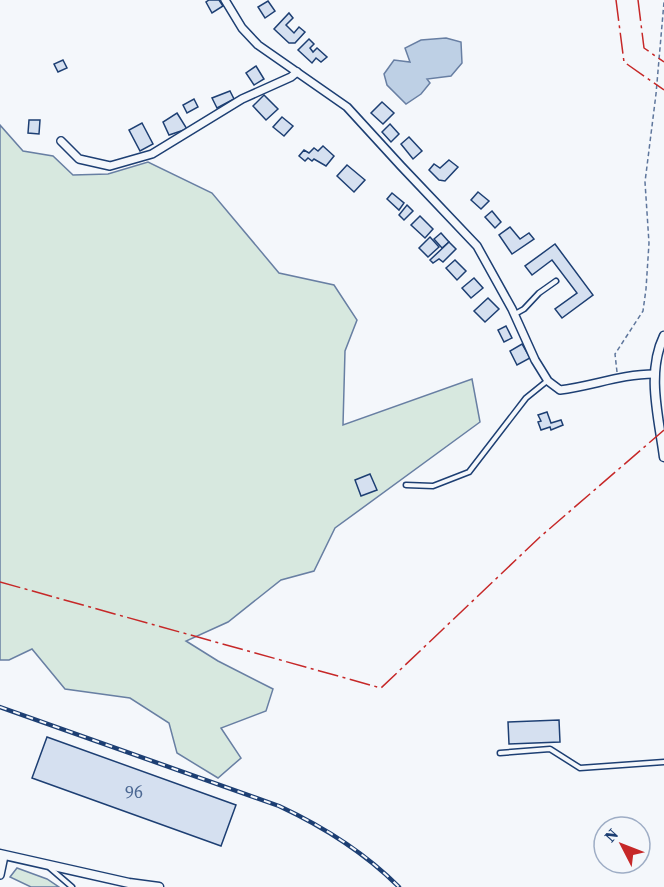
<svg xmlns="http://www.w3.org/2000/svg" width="664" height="887" viewBox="0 0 664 887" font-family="'Source Serif 4',serif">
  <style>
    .green { fill: #d7e8df; stroke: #687fa3; stroke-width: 1.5 }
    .water { fill: #bed0e5; stroke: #687fa3; stroke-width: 1.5 }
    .building { fill: #d5e0f0; stroke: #1d3f73; stroke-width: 1.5 }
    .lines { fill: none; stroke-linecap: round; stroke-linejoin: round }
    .service-casing { stroke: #1d3f73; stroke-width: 7 }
    .minor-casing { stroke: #1d3f73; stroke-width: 10 }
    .tertiary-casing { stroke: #1d3f73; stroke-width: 11 }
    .path { stroke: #5e769c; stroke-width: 1.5; stroke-dasharray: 4.5 3; stroke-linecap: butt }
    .service { stroke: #f4f7fb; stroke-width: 4 }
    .minor { stroke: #f4f7fb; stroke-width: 7 }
    .tertiary { stroke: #f4f7fb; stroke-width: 8 }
    .rail-casing { stroke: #1d3f73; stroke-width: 4.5 }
    .rail { stroke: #f4f7fb; stroke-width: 2; stroke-dasharray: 7; stroke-linecap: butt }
    .power { stroke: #c62828; stroke-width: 1.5; stroke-dasharray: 21 4.5 3 4.5; stroke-linecap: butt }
    .labels { text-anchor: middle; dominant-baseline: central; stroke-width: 4.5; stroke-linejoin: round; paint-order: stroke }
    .number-label { font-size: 18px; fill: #4b6792 }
  </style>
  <rect width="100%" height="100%" fill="#f4f7fb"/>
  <g class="green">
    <path d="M0 125 23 151 53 156 73 175 108 174 148 162 212 193 279 273 334 285 357 320 345 351 343 425 472 379 480 422 335 528 314 571 281 580 228 622 186 641 218 661 273 689 266 711 221 728 241 758 218 778 177 753 169 723 130 698 65 689 32 649 9 660H0Z"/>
    <path d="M17 868 47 879 59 887H31L10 877Z"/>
  </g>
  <path class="water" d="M446 38 461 42 462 63 451 76 427 79 430 83 421 94 406 104 387 85 384 74 394 60 410 62 405 48 421 40Z"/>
  <g class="building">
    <path d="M209 0H219L223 6 212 13 206 2Z"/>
    <path d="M268 1 275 11 265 18 258 7Z"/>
    <path d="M289 13 293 18 286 25 294 33 299 27 305 32 295 43H289L274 29Z"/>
    <path d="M309 39 314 44 310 48 313 52 317 48 327 57 321 62 316 58 312 63 298 50Z"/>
    <path d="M63 60 67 68 58 72 54 64Z"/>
    <path d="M256 66 264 79 254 85 246 73Z"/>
    <path d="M230 91 234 99 217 108 212 98Z"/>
    <path d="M264 95 278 109 266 120 253 106Z"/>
    <path d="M194 99 198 107 187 113 183 105Z"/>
    <path d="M382 102 394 113 383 124 371 113Z"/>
    <path d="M177 113 187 129 169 135 163 122Z"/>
    <path d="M282 117 293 126 284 136 273 127Z"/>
    <path d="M29 120H40L39 134 28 133Z"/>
    <path d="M142 123 153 144 140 151 129 130Z"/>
    <path d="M390 124 399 134 391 142 382 132Z"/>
    <path d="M409 137 422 151 413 159 401 144Z"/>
    <path d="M323 146 334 156 326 166 314 159 312 161 308 158 305 161 299 156 304 150 309 153 314 148 318 151Z"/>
    <path d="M449 160 458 167 445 181 439 180 429 170 434 164 440 168Z"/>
    <path d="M347 165 365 180 354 192 337 176Z"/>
    <path d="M478 192 489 201 481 209 471 200Z"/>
    <path d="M392 193 404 203 399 210 387 199Z"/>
    <path d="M407 205 413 211 404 220 399 215Z"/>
    <path d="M492 211 501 222 495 228 485 217Z"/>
    <path d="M420 216 433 229 425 238 411 225Z"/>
    <path d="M510 227 520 239 529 233 534 239 512 254 499 235Z"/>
    <path d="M441 233 449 242 442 248 434 239Z"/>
    <path d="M430 237 439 247 428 257 419 248Z"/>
    <path d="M449 242 456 249 443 262 439 259 433 263 430 260Z"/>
    <path d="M555 244 593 295 562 318 555 309 577 293 552 260 532 275 525 266Z"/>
    <path d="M455 260 466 271 457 280 446 268Z"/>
    <path d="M474 278 483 288 471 298 462 288Z"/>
    <path d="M488 298 499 309 485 322 474 311Z"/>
    <path d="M506 326 512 338 504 342 498 330Z"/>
    <path d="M522 344 530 358 517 365 510 351Z"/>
    <path d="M547 412 551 423 561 420 563 425 551 430 550 427 541 430 538 422 541 421 538 415Z"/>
    <path d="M370 474 377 490 361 496 355 480Z"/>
    <path d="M559 720 560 742 509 744 508 722Z"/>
    <path d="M47 737 236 805 221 846 32 778Z"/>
  </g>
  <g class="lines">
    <g class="service-casing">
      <g id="service">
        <path d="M515 314 524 309 539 293 556 281"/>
        <path d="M406 485 433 486 469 472 526 398 547 381"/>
        <path d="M500 753 550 749 580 768 664 762"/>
        <path d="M50 868 72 887"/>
      </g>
    </g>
    <g class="minor-casing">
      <g id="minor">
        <path d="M225 0 242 28 258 45 347 107 401 166 477 246 512 309 535 360 548 381 560 390C592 386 622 374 654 374"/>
        <path d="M61 141 79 159 110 166 152 154 242 99 291 77 297 72"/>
        <path d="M0 875 4 856"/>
      </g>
    </g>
    <g class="tertiary-casing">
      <g id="tertiary">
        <path d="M664 336C646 373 659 418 664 457"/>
        <path d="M0 854 129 883 159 887"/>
      </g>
    </g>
    <path class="path" d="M617 372 615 354 643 311 646 289 649 243 645 182 656 94 664 2"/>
    <use href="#service" class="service"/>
    <use href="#minor" class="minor"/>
    <use href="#tertiary" class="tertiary"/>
    <g class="rail-casing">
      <path id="rail" d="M0 707 279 806C324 827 364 852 399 887"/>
    </g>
    <use href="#rail" class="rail"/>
    <g class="power">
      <path d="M616 0 624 62 664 90"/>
      <path d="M638 0 644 48 664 62"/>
      <path d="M0 582 381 688 540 537 664 430"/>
    </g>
  </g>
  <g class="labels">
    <g class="number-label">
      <text x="134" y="791">96</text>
    </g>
  </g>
  <g transform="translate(622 845) rotate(312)"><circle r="28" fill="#f4f7fb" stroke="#9eadc5" stroke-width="1.5"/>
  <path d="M0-4.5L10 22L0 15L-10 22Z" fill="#c62828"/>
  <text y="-9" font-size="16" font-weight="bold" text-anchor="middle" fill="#1d3f73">N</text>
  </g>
</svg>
